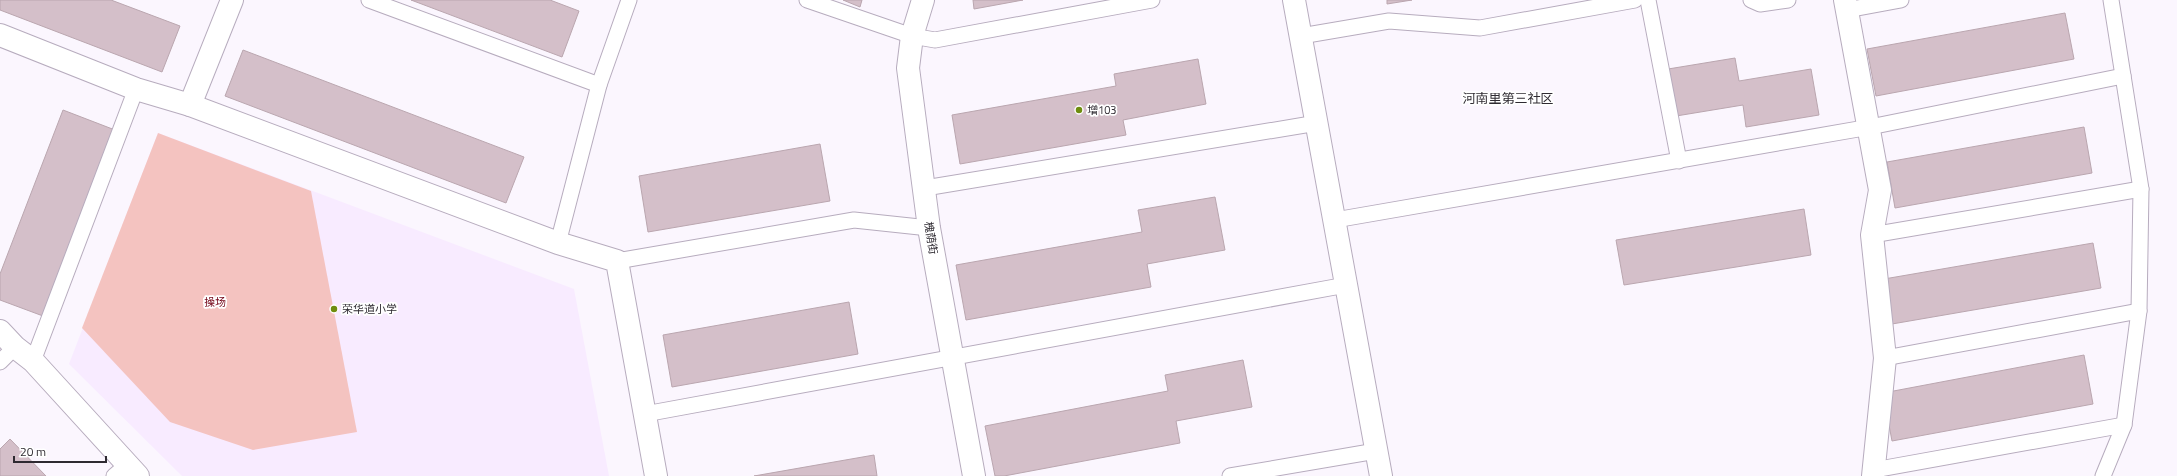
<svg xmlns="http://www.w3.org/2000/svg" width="2177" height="476" viewBox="0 0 2177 476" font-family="'Titillium Web','Noto Sans SC',sans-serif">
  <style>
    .built { fill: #f8ebff }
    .green { fill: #f4c3c0 }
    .building { fill: #d4bfc9; stroke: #baa6af }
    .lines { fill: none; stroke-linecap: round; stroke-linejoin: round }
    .lane-casing { stroke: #b7acbe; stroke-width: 17 }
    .street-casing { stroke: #b7acbe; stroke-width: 24 }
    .lane { stroke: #fff; stroke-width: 15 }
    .street { stroke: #fff; stroke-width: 22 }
    .poi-dot { fill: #6e8d0f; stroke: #fff; stroke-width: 1.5 }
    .labels { text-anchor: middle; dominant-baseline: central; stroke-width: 3.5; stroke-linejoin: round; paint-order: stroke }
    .poi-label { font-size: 11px; fill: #2e2a31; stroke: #fff; text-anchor: start }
    .street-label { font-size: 11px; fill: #2e2a31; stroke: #fff }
    .park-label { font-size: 11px; fill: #710014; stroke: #fff }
    .quarter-label { font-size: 13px; fill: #2e2a31; stroke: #fff }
  </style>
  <rect width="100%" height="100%" fill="#fbf6fe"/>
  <path class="built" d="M158 133 574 289 609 476H182L69 364Z"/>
  <path class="green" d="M158 133 311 191 357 432 253 450 170 422 82 328Z"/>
  <g class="building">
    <path d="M0 0H111L180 26 162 72 0 10Z"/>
    <path d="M411 0H550L579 11 562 57Z"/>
    <path d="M843 0H862L860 7Z"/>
    <path d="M973 0H1023L974 9Z"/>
    <path d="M1387 0H1412L1387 4Z"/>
    <path d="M2065 13 2074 59 1876 96 1867 49Z"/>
    <path d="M243 50 524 157 506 203 225 96Z"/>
    <path d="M1735 58 1739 81 1811 69 1819 115 1746 127 1743 105 1670 117 1662 70Z"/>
    <path d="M1198 59 1206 104 1123 120 1126 135 960 164 952 115 1116 86 1114 74Z"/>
    <path d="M63 110 115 130 43 316 0 300V274Z"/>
    <path d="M2084 127 2092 173 1895 208 1887 162Z"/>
    <path d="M820 144 830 201 648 232 639 176Z"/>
    <path d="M1215 197 1225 250 1147 264 1151 287 966 320 956 265 1142 232 1138 210Z"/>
    <path d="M1804 209 1811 255 1624 285 1616 240Z"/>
    <path d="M2093 243 2101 288 1892 324 1884 279Z"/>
    <path d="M849 302 858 354 672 387 663 335Z"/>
    <path d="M2084 355 2093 404 1892 441 1883 393Z"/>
    <path d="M1243 360 1252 407 1176 421 1180 443 1004 476H995L985 426 1168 391 1165 375Z"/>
    <path d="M10 439 46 476H0V449Z"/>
    <path d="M874 455 877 476H754Z"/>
  </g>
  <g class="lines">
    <g class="lane-casing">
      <g id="lane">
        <path d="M369 0 599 85"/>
        <path d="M807 0 912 36 935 40 1152 0"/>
        <path d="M1648 0 1679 161"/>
        <path d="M1751 0 1760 4 1788 0"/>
        <path d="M1847 10 1901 0"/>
        <path d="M1301 36 1389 21 1480 28 1635 0"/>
        <path d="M925 188 1317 123"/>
        <path d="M1335 220 1870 127 2123 76"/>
        <path d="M1872 235 2141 189"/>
        <path d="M558 243 599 85 629 0"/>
        <path d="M617 261 854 220 929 228"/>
        <path d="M1885 358 2139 311"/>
        <path d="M33 361 136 89"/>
        <path d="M0 362 15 347"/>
        <path d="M645 414 1346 285"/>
        <path d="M1874 470 2124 425"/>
        <path d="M114 476 127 465"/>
        <path d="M1230 476 1376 451"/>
        <path d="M2103 476 2124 425 2139 311 2141 189 2111 0"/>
      </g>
    </g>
    <g class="street-casing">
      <g id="street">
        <path d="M923 0 912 36 908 68 929 228 974 476"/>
        <path d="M1294 0 1381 476"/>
        <path d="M1845 0 1880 190 1872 235 1885 358 1873 476"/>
        <path d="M0 35 136 89 190 105 558 243 617 261 656 476"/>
        <path d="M190 105 232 0"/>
        <path d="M0 331 15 347 33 361 138 476"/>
      </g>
    </g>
    <use href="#lane" class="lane"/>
    <use href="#street" class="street"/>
  </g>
  <g class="poi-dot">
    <circle cx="1079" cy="110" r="4"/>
    <circle cx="334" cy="309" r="4"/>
  </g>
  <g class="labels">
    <g class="poi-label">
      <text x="1087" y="110">增103</text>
      <text x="342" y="309">荣华道小学</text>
    </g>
    <g class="street-label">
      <text transform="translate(931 238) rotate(81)">槐荫街</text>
    </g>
    <g class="park-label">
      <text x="215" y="302">操场</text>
    </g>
    <g class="quarter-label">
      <text x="1508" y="98">河南里第三社区</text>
    </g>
  </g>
  <path d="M14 456v6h92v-6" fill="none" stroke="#2e2a31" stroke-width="2"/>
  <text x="20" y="456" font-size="12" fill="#2e2a31" stroke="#ffffff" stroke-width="3" paint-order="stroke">20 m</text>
</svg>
